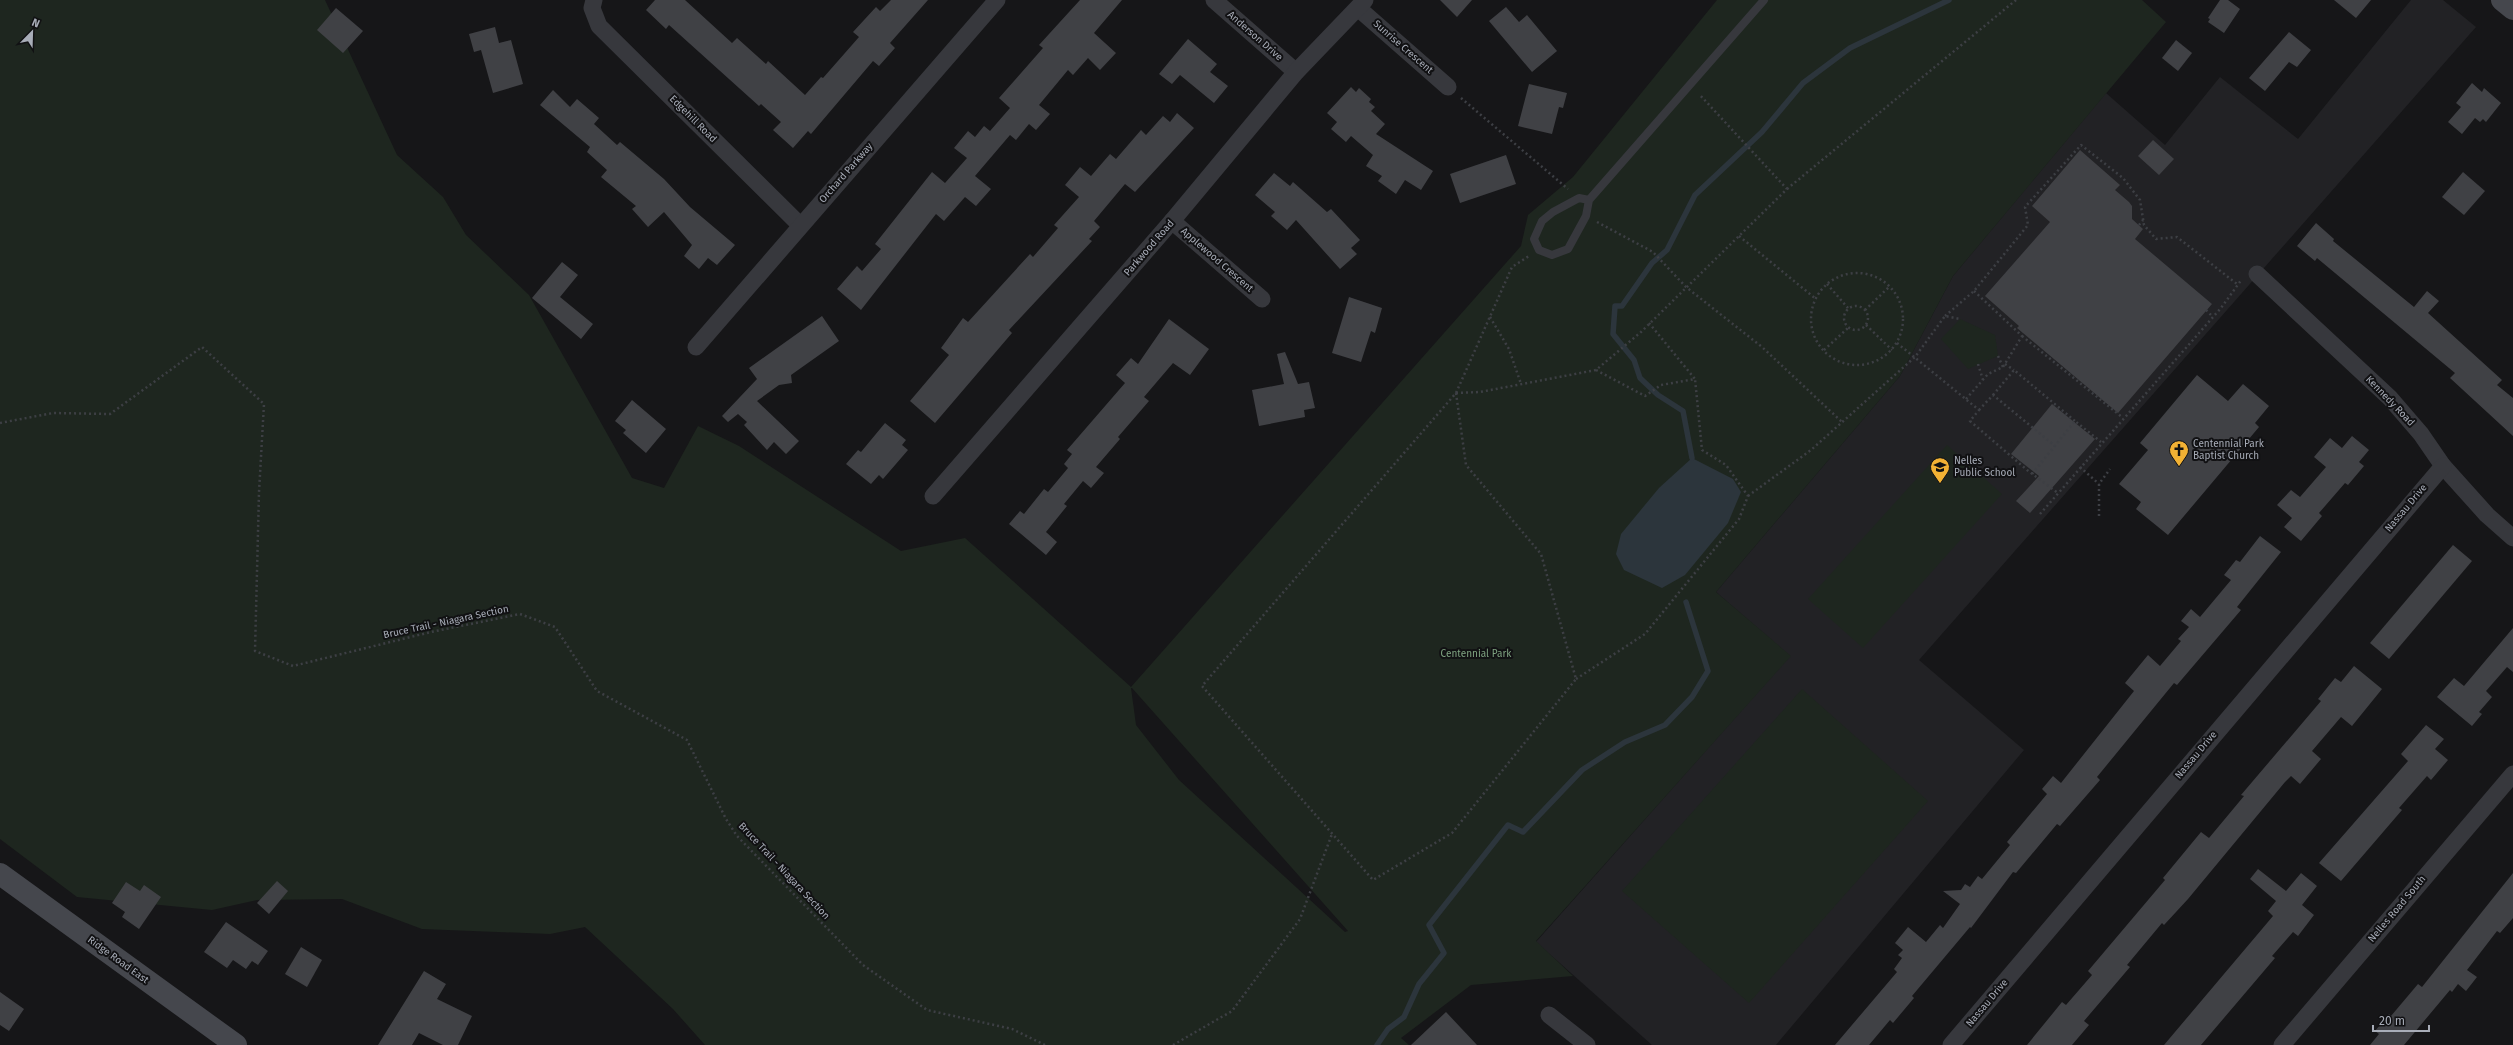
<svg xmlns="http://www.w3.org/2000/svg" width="2513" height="1045" viewBox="0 0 2513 1045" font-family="'Fira Sans',sans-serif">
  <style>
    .built { fill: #222225 }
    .green { fill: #1e261f; fill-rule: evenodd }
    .water { fill: #2c353c }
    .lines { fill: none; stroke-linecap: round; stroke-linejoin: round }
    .stream { stroke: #2c353c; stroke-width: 5.5 }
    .building { fill: #404145 }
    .path { stroke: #3d3f44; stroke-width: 2.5; stroke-dasharray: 2 3; stroke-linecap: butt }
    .lane { stroke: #37383d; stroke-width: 8 }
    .street { stroke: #37383d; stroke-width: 17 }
    .secondary { stroke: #45474d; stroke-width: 22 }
    .labels { text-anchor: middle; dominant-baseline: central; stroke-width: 4; stroke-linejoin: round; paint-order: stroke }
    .street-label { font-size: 10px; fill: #a8adb8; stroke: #111113 }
    .poi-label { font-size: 10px; fill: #a8adb8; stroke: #111113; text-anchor: start }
    .park-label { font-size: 10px; fill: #7fa381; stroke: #111113 }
  </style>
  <rect width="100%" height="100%" fill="#161618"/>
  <path class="built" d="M2411 0H2443L2476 27 1919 660 2024 750 1776 1045H1652L1536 942 1790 656 1716 592 1900 376 1953 276 2106 93 2165 145 2220 77 2298 139Z"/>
  <g class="green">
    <path d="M0 0H325L397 155 443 197 466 235 529 295 632 478 664 488 698 426 739 446 901 551 965 538 1131 687 1521 246 1528 215 1573 177 1717 0H2142L2166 22 1953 276 1900 376 1716 592 1791 656 1536 941 1573 976 1471 985 1401 1038 1409 1045H705L673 1009 585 927 550 934 422 929 342 899 257 900 212 910 77 897 0 839ZM1131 688H1132L1348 931 1345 932 1179 780 1136 725Z"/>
    <path d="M1960 319 1995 335 1998 356 1968 369 1941 339Z"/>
    <path d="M1947 445 2002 494 1863 648 1808 599Z"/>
    <path d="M1802 689 1928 801 1749 1003 1622 891Z"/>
  </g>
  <path class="water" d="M1692 458 1733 479 1741 492 1728 523 1685 575 1662 588 1624 570 1616 554 1621 534 1659 488Z"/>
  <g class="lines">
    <g class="stream">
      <path d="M1692 458 1683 411 1658 395 1640 378 1634 360 1613 334 1615 306H1622L1652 263 1667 250 1695 195 1762 132 1803 83 1850 48 1949 0"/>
      <path d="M1377 1045 1388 1029 1404 1017 1419 984 1444 953 1429 925 1508 825 1523 832 1582 770 1625 742 1665 725 1692 697 1708 671 1686 602"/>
    </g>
  </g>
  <g class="building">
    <path d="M655 0H685L732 43 737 38 766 64 768 61 805 95 821 77 823 78 859 37 853 32 876 7 880 11 891 0H928L890 43 895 48 879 66 873 61 811 134 808 131 793 148 773 130 781 122 761 104 759 106 669 25 666 29 646 10Z"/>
    <path d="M1080 0H1122L1094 33 1116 53 1100 70 1088 58 1073 75 1068 70 1039 105 1050 114 1036 130 1029 124 1016 140 1010 135 975 176 991 189 976 206 965 197 944 221 936 214 861 310 837 289 857 266 862 271 881 249 875 244 932 172 945 183 967 158 954 148 968 131 975 137 984 126 990 131 1010 108 999 98 1043 48 1039 45Z"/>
    <path d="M1440 0H1472L1457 17Z"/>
    <path d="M2220 0H2228L2240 9 2224 33 2208 22 2210 19 2208 18Z"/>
    <path d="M2334 0H2371L2356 18Z"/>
    <path d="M1506 7 1519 22 1527 15 1557 51 1532 72 1489 21Z"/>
    <path d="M336 8 363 31 343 53 317 30Z"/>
    <path d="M495 27 499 43 511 40 523 84 493 93 481 50 474 52 469 34Z"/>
    <path d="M2289 32 2311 50 2297 67 2289 62 2265 91 2249 78Z"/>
    <path d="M1188 39 1217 64 1210 72 1228 86 1214 103 1180 75 1172 84 1159 74Z"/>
    <path d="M2176 40 2192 53 2178 71 2162 58Z"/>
    <path d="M2472 83 2482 92 2484 88 2501 103 2486 122 2483 119 2480 122 2475 118 2462 134 2448 122 2461 107 2456 103Z"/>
    <path d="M1529 84 1567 93 1563 108 1559 107 1552 134 1518 126Z"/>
    <path d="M1351 87 1356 92 1359 88 1371 99 1369 102 1375 107 1371 111 1385 124 1376 134 1433 171 1421 190 1405 180 1396 194 1378 181 1382 176 1366 166 1373 155 1351 136 1346 142 1331 129 1337 122 1327 113Z"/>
    <path d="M553 90 570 107 577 99 599 118 594 124 617 145 620 142 664 179 690 207 735 245 717 265 708 258 699 269 684 256 692 245 664 212 648 227 632 209 636 206 601 177 607 170 587 152 590 147 540 105Z"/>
    <path d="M1177 113 1194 128 1135 192 1125 184 1094 221 1100 227 1089 239 1092 241 1009 330 1012 333 935 423 910 401 949 355 941 348 963 318 968 322 1030 254 1033 257 1058 228 1054 225 1079 197 1065 185 1080 167 1091 176 1110 154 1116 159 1141 130 1146 135 1163 116 1170 122Z"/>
    <path d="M2153 140 2174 159 2159 175 2138 156Z"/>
    <path d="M2080 150 2120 185 2115 190 2129 202 2132 206V219L2143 229 2135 239 2212 304 2118 413 2017 328 2019 326 1985 296 2050 222 2032 206Z"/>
    <path d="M1506 155 1516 184 1460 203 1450 174Z"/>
    <path d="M2463 172 2485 191 2464 215 2442 197Z"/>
    <path d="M1274 173 1290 186 1293 182 1327 212 1331 209 1360 240 1351 248 1357 254 1340 269 1296 220 1287 230 1271 216 1275 212 1255 195Z"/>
    <path d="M2316 223 2334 239 2333 241 2414 307 2427 291 2439 301 2428 313 2502 380 2497 385 2513 398V436L2450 378 2455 373 2317 258 2315 261 2297 246Z"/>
    <path d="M562 262 578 275 560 297 593 324 581 339 532 298Z"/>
    <path d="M1349 297 1382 308 1375 333 1371 331 1361 362 1332 353Z"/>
    <path d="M822 316 839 341 791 375 792 383 779 385 757 401 799 441 786 454 774 442 767 450 744 425 747 422 738 414 728 422 722 416 757 379 749 368Z"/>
    <path d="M1169 319 1209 349 1190 375 1173 363 1144 397 1149 401 1118 437 1120 439 1096 467 1104 473 1091 488 1083 481 1064 504 1067 506 1046 532 1057 542 1046 555 1009 524 1020 511 1024 514 1044 489 1048 492 1068 468 1064 464 1072 454 1067 450 1125 383 1116 375 1131 358 1138 364Z"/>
    <path d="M1285 352 1298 384 1309 382 1315 408 1304 410 1305 417 1259 426 1252 390 1284 384 1277 354Z"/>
    <path d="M2197 375 2228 401 2243 384 2269 406 2255 423 2259 427 2168 535 2136 509 2141 502 2119 484 2148 450 2140 443Z"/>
    <path d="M632 400 666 429 646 453 623 433 626 430 615 421Z"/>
    <path d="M2052 404 2095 439 2030 513 2016 501 2039 476 2011 454Z"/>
    <path d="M885 423 906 440 902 445 908 450 883 479 879 475 871 484 846 464 858 450 861 452Z"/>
    <path d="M2352 436 2369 450 2359 462 2364 466 2348 485 2345 483 2319 513 2322 516 2301 541 2284 527 2292 518 2277 505 2291 490 2300 497 2326 467 2314 457 2330 438 2342 448Z"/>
    <path d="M2260 536 2281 552 2237 607 2241 610 2177 685 2174 683 2097 777 2100 780 2060 826 2057 824 2016 873 2013 872 1971 928 1970 927 1912 996 1914 998 1893 1023 1890 1020 1869 1045H1835L1897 972 1894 969 1902 958 1898 955 1903 950 1895 943 1908 927 1926 942 1940 925 1943 928 1960 904 1943 891 1961 890 1965 884 1970 887 1978 876 1982 879 2010 845 2007 842 2047 794 2042 789 2053 776 2061 783 2134 691 2125 683 2148 655 2160 666 2181 641 2178 639 2189 627 2181 621 2191 609 2200 617 2231 580 2224 575 2236 560 2240 562Z"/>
    <path d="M2453 545 2472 561 2389 659 2370 643Z"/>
    <path d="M2513 628V672L2507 667 2486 691 2492 697 2479 712 2482 714 2472 726 2437 697 2454 678 2464 686Z"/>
    <path d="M2354 666 2382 689 2352 726 2341 717 2312 751 2321 759 2300 784 2291 776 2285 782 2188 899 2164 925 2162 923 2127 965 2130 967 2084 1021 2089 1025 2072 1045H2027L2062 1002 2066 1005 2092 975 2088 971 2165 880 2163 878 2201 832 2209 838 2244 796 2241 795 2321 701 2318 699 2335 678 2341 682Z"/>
    <path d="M2426 725 2444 739 2435 749 2448 760 2431 780 2427 776 2399 808 2402 810 2341 881 2319 863 2408 761 2401 754Z"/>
    <path d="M2258 869 2286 891 2301 873 2317 886 2302 905 2314 915 2298 936 2293 932 2272 956 2275 958 2201 1045H2164L2273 916 2268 911 2276 901 2250 879Z"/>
    <path d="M2513 873V918L2500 933 2497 931 2467 970 2477 977 2466 991 2458 984 2452 992 2450 990 2404 1045H2370L2379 1034 2375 1031 2389 1014 2391 1016 2418 984 2422 987Z"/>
    <path d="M277 881 288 891 269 914 257 903Z"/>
    <path d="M126 882 140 891 144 885 161 897 139 929 122 917 125 912 112 903Z"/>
    <path d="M226 922 268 951 258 965 252 961 246 969 233 960 227 968 204 952Z"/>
    <path d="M301 947 322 960 307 987 285 974Z"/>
    <path d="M424 971 446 984 437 999 472 1016 458 1045H443L419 1033 412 1045H378Z"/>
    <path d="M0 992 24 1009 9 1031 0 1025Z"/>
    <path d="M1446 1012 1477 1045H1411Z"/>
  </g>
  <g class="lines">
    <g class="path">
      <path d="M1461 98 1568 189"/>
      <path d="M1787 189 2016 0"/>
      <path d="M1597 222 1653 252 1686 287 1762 347 1842 422"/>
      <path d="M2139 225 2143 220"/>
      <path d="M1739 236 1816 299"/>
      <circle cx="1857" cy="319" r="46"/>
      <path d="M1827 284 1848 308"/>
      <circle cx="1856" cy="318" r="12"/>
      <path d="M1865 310 1889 287"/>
      <path d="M2206 310 2212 316"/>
      <path d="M1945 316 1974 291 2028 225 2025 207 2081 145 2123 178 2140 200 2144 225 2156 239 2177 237 2237 284"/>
      <path d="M1490 317 1509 349 1521 384"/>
      <path d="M1866 325 1892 350"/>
      <path d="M2022 336 2123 418"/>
      <path d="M1897 343 1979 410 1970 421 2027 470 2058 493"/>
      <path d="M1824 350 1848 328"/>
      <path d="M1998 356 2003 367"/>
      <path d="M1978 364 1983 380"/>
      <path d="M2005 364 2014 370"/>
      <path d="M1596 370 1645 396 1661 385 1695 379 1649 323"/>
      <path d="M1456 393 1466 465 1541 554 1576 679 1452 833 1373 880 1202 686 1456 393 1512 267 1529 256"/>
      <path d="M1456 393 1480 392 1596 370 1641 332 1787 189 1699 94"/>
      <path d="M1993 395 2014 370 2075 421"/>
      <path d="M1966 399 1988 374 2003 367 2022 336 1974 291"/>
      <path d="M1979 410 1993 395 2055 446"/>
      <path d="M0 423 53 413 110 414 202 347 264 404 259 492 255 651 293 666 431 632 520 614 555 627 597 691 687 740 726 819 737 836 863 965 927 1010 1012 1029 1045 1045"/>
      <path d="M2080 467 2099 484"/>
      <path d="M2032 474 2075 421 2101 442"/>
      <path d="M1748 496 1811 450 1915 357 1945 316 1960 319"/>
      <path d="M2040 514 2221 308 2242 279"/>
      <path d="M2099 516V484L2110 469"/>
      <path d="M1576 679 1645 634 1739 519 1748 496 1726 465 1702 450 1695 379"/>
      <path d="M1173 1045 1232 1011 1300 919 1332 834"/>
    </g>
    <path class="lane" d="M1589 200 1579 198 1553 212 1542 221 1534 239 1539 250 1552 255 1568 249 1586 216 1589 200 1764 0"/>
    <g class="street">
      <path d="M594 0 592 8 599 26 800 225"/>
      <path d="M1214 0 1296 72"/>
      <path d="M1358 8 1448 87"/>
      <path d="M1172 221 1262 299"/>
      <path d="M2257 274 2390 398 2421 434 2443 466 2487 515 2513 538"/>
      <path d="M696 347 997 0"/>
      <path d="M933 496 1172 221 1296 72 1365 0"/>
      <path d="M1549 1015 1587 1045"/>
      <path d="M1951 1045 2443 466"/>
      <path d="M2282 1045 2513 774"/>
    </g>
    <g class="secondary">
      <path d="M2502 0 2513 9"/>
      <path d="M0 874 236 1045"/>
    </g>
  </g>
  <defs>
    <g id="church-pin" transform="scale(1)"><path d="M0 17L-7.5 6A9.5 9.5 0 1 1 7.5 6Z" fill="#f2b134" stroke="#111113"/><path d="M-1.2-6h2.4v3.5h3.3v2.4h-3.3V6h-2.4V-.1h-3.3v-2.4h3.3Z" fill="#111"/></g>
    <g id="school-pin" transform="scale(1)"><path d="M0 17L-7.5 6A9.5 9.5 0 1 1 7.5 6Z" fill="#f2b134" stroke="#111113"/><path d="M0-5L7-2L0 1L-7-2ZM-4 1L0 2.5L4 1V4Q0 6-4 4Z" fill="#111"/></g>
  </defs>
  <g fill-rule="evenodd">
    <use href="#church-pin" x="2179" y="450"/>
    <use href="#school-pin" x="1940" y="467"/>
  </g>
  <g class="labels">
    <g class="street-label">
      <text transform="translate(1255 36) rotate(41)">Anderson Drive</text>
      <text transform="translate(1403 47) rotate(41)">Sunrise Crescent</text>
      <text transform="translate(693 119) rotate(45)">Edgehill Road</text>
      <text transform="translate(846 173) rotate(-49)">Orchard Parkway</text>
      <text transform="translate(1149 248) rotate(-49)">Parkwood Road</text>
      <text transform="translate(1217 260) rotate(41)">Applewood Crescent</text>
      <text transform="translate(2390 401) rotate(46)">Kennedy Road</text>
      <text transform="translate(2406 508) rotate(-50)">Nassau Drive</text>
      <text transform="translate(446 622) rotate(-12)">Bruce Trail - Niagara Section</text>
      <text transform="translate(2196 755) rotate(-50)">Nassau Drive</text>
      <text transform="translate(784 871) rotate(47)">Bruce Trail - Niagara Section</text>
      <text transform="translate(2397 909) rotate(-50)">Nelles Road South</text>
      <text transform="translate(118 960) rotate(36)">Ridge Road East</text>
      <text transform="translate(1987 1003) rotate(-50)">Nassau Drive</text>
    </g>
    <g class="poi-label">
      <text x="2193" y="444">Centennial Park<tspan x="2193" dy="12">Baptist Church</tspan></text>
      <text x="1954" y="461">Nelles<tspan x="1954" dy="12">Public School</tspan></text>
    </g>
    <g class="park-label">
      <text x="1476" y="654">Centennial Park</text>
    </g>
  </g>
  <g transform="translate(32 32) rotate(23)" stroke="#111113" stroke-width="3" paint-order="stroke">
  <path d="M0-3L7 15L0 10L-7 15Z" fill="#a8adb8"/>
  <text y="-6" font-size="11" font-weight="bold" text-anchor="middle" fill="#a8adb8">N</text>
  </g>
  <path d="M2373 1025v6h56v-6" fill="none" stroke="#a8adb8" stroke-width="2"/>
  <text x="2379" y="1025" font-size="12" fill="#a8adb8" stroke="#111113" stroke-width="3" paint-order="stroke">20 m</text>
</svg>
